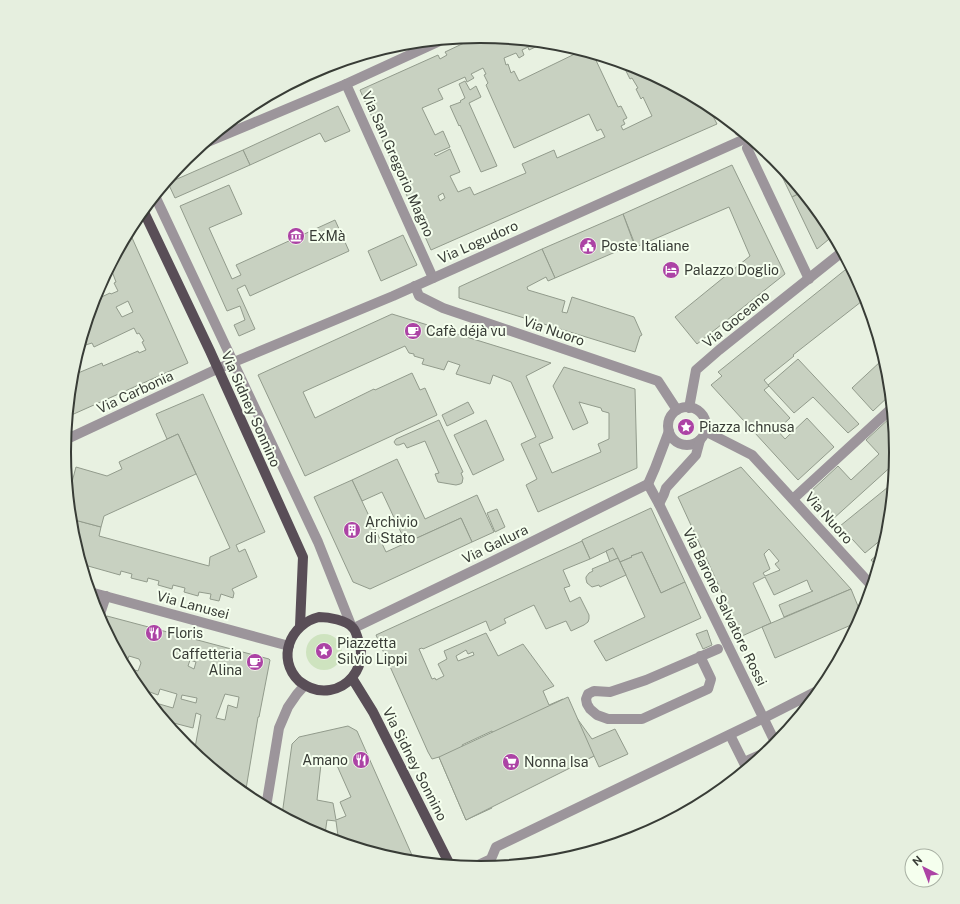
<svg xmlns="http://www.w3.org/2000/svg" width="960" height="904" viewBox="0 0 960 904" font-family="'Public Sans',sans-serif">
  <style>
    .green { fill: #cee3bf }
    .building { fill: #c8d1c1; stroke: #929b8c; fill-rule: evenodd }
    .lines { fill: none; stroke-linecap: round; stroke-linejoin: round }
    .minor { stroke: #9c959b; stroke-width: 10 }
    .major { stroke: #594e57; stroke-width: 10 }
    .labels { text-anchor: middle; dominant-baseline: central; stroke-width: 4; stroke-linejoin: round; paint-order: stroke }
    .street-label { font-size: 14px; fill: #383c36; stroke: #f5ffee }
    .poi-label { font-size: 14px; fill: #383c36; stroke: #f5ffee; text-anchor: start }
    .rim { fill: none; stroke: #383c36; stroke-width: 2 }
  </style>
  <rect width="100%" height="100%" fill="#e8f1e1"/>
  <g class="green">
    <path d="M380 50 241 113 249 106 321 68Z"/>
    <circle cx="324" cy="652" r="18"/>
  </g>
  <g class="building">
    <path d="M479 36 546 42 529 50 528 47 522 50 524 55 519 58 516 53 504 58 506 65 508 64 511 73 514 71 519 81 583 50 593 54 618 107 621 106 627 118 623 120 625 124 621 126 623 130 652 116 643 97 641 99 636 89 638 88 632 78 630 79 622 63 639 68 707 104 717 124 431 250 360 90 438 55 440 59 447 55 445 52ZM483 68 486 74 484 75 488 83 486 85 514 148 589 114 597 131 601 129 605 137 557 158 554 150 522 164 526 173 474 195 470 187 458 192 450 176 460 172 450 149 436 156 434 154 450 147 443 131 435 135 422 108 443 99 438 89 465 77 467 82 474 78 471 74ZM443 193 445 198 440 201 438 196Z"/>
    <path d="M465 81 470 90 476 86 481 97 469 103 497 166 481 172 460 125 459 126 450 106 461 102 460 101 465 98 459 84Z"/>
    <path d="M338 106 350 131 325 142 320 133 250 165 243 150Z"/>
    <path d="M243 150 250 165 175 198 168 183Z"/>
    <path d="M772 156 774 158 802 192 792 197Z"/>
    <path d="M732 165 785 274 697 344 675 317 750 256 729 207 636 247 623 214Z"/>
    <path d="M229 185 242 214 209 228 232 279 241 275 236 265 335 220 349 251 250 296 245 285 237 289 255 329 239 336 234 325 245 320 240 306 227 311 180 206Z"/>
    <path d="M803 192 826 221 834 235 817 249 792 197Z"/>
    <path d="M623 214 634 244 555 278 542 249Z"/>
    <path d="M129 231 188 363 67 417 72 371 76 370 78 373 102 363 103 366 138 351 139 353 146 350 142 342 144 341 139 333 137 334 134 328 94 347 92 343 79 347 85 328 87 327 86 325 93 301 110 293 111 294 118 291 114 283 116 282 110 266ZM128 301 133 312 122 317 116 307Z"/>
    <path d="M403 235 417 265 381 281 368 251Z"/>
    <path d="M542 249 555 278 548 281 546 277 527 287 528 290 565 301 562 312 567 313 572 297 634 317 642 335 640 336 635 352 459 298V287Z"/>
    <path d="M850 266 864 293 866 298 793 355 794 356 764 380 769 386 764 390 790 418 777 430 785 439 807 418 834 447 798 480 711 385 722 376 718 372Z"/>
    <path d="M870 311 874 325 865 315Z"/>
    <path d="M392 314 551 363 526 376 553 438 539 444 552 473 601 452 598 444 609 439V413L602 411 601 408 579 402 588 423 573 430 553 386 564 367 635 389 637 468 538 512 526 485 537 479 521 444 536 437 511 382 493 375 490 384 456 374 460 365 448 361 444 370 422 364 424 359 414 356V354L409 353 405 346 303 392 315 418 374 389 375 390 412 373 420 390 425 388 437 415 305 476 258 375Z"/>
    <path d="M798 359 859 424 848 433 813 397 794 413 768 385Z"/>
    <path d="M881 361 883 364 885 362 888 371 890 395 873 411 852 388Z"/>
    <path d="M203 394 265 532 236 545 239 552 245 549 257 577 232 589 234 593 233 598 221 594 219 601 210 599 211 594 199 592 198 596 184 592 185 588 173 585 172 589 158 585 159 581 148 578 147 582 131 578 132 574 121 571 120 575 81 564 72 533 71 519 101 527 99 536 209 566 210 557 230 548 178 434 167 439 156 414Z"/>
    <path d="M468 402 474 413 447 426 442 415Z"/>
    <path d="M892 416 895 446 892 449 896 454 895 463 833 519 809 493 838 466 851 480 879 454 866 440Z"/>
    <path d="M439 420 463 472 461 473 463 478 462 483 460 484 456 485 438 482 435 474 439 473 425 441 407 448 404 443 399 445H396L394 442 396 439Z"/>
    <path d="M486 420 504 460 473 475 454 435Z"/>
    <path d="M178 434 196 474 104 516 101 527 71 519 68 497 76 467 107 476 122 469 119 462Z"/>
    <path d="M397 459 425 519 477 495 494 532 472 542 461 518 406 543 382 492 362 501 352 480Z"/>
    <path d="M741 467 851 589 784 617 779 605 813 591 811 590 807 580 774 595 765 577 753 583 771 623 742 636 678 497ZM769 549 779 561 775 564 780 570 765 576 763 573 770 569 764 554Z"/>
    <path d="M352 480 386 552 461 518 472 542 370 589 353 582 314 497Z"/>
    <path d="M893 483 888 534 865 553 840 526Z"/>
    <path d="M651 508 685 582 661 593 642 552 631 556 632 557 620 562 613 548 590 559 582 541V540Z"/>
    <path d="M497 509 505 527 495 532 487 513Z"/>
    <path d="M582 541 590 559 563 570 570 586 564 588 570 602 580 597 589 615V619L588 622 584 625 571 631 566 621 546 629 534 605 504 619 506 623 490 631 486 621 423 649 422 648 419 649 432 679 435 678 436 680 444 676 438 664 447 659 444 651 486 633 498 656 523 644 554 686 543 691 549 705 563 699 592 739 615 729 628 754 599 767 594 756 519 790 517 787 488 800 492 808 466 820 439 757 432 759 428 752 376 635ZM466 650 468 654 473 652 474 655 458 661 456 656ZM492 731 505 759 475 772 462 745Z"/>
    <path d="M613 548 618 558 610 562 606 551Z"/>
    <path d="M883 550 878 568 871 560Z"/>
    <path d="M642 552 661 593 685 582 701 618 606 661 594 641 645 617 620 562 632 557 631 556Z"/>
    <path d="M618 558 626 575 600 587 599 585 592 587 587 583 586 579V577L589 573 593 571 592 569Z"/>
    <path d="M851 589 862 616 858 622 775 658 762 627Z"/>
    <path d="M107 616 269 659 270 660 259 717H258L245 795 194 753 201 715 196 713 193 728 166 721 149 701 173 708 177 694 160 689 158 695 147 691 145 697 134 683 125 667 138 671 141 663 139 659 129 656 125 666 104 626ZM190 660 196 662 194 669 188 666ZM217 667 223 670 220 676 215 674ZM225 694 239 697 237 708 228 705 225 720 216 718ZM182 695 197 698 196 703 181 699Z"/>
    <path d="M707 630 712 645 703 649 696 634Z"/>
    <path d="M568 697 594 756 466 820 439 757Z"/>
    <path d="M810 702 804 709 803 706Z"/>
    <path d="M803 711 796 720 793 715Z"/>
    <path d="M348 726 357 731 415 862 399 860 321 836 282 815 292 744 299 737ZM335 761 351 797 340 802 346 816 336 820 333 803 317 800 321 764ZM327 820 336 821 338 836 325 834Z"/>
  </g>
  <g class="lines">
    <g class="minor">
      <path d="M346 84 433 278"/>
      <path d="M738 128 739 131"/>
      <path d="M203 144 346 84 442 40"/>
      <path d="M747 148 809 279"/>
      <path d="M155 196 318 542 351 625"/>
      <path d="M415 286 419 296 443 308 658 381 677 410"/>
      <circle cx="687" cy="426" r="19"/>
      <path d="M689 408 696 370 719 350 842 252"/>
      <path d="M705 431 752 455 872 586"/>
      <path d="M65 440 217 369 393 296 749 137"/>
      <path d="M648 484 659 504 776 744"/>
      <path d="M648 484 655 468 669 431"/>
      <path d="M793 499 892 408"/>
      <path d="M659 504 664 494 666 488 696 455 700 440"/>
      <path d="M90 592 289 646"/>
      <path d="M99 617 106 596"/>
      <path d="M354 628 489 563 648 484"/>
      <path d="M700 656 711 679 708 689 642 719H608L597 715 590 709 587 704 586 699 588 694 594 691 610 692 646 680 718 649"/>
      <path d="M730 735 747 769"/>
      <path d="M744 762 769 751"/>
      <path d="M266 807 279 728 288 707 297 694 305 685"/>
      <path d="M474 867 491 859 496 847 764 718 821 689"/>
    </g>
    <g class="major">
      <path d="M143 210 210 351 303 557 300 626"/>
      <path d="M319 617C328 617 347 620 353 628 355 630 356 633 357 636 359 642 361 647 361 653 361 671 348 687 330 690 319 692 308 688 299 681 276 659 290 624 319 617Z"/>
      <path d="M352 678 373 712 450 865"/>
    </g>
  </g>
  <defs>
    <g id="museum-disc" transform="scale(0.9)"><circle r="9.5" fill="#ac43a5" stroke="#f5ffee"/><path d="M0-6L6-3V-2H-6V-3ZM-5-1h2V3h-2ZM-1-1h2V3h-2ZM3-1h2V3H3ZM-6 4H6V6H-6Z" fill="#fff"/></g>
    <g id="civic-disc" transform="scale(0.9)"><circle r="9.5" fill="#ac43a5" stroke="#f5ffee"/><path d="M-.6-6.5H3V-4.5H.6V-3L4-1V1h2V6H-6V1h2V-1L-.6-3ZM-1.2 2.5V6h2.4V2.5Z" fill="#fff"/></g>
    <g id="hotel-disc" transform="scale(0.9)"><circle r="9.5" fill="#ac43a5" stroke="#f5ffee"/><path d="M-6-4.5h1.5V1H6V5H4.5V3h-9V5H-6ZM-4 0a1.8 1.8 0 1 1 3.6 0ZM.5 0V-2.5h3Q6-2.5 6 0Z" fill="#fff"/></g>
    <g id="cafe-disc" transform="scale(0.9)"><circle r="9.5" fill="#ac43a5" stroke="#f5ffee"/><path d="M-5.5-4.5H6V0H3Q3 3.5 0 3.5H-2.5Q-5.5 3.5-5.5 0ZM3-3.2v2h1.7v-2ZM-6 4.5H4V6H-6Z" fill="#fff"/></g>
    <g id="sight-disc" transform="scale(0.9)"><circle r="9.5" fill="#ac43a5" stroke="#f5ffee"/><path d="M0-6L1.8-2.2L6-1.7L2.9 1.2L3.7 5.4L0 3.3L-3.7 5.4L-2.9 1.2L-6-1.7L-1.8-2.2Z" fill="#fff"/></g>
    <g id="building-disc" transform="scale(0.9)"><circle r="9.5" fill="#ac43a5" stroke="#f5ffee"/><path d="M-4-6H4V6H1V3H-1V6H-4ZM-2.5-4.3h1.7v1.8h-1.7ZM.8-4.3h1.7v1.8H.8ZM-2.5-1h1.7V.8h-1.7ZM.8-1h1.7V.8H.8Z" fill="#fff"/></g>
    <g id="restaurant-disc" transform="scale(0.9)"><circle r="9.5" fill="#ac43a5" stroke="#f5ffee"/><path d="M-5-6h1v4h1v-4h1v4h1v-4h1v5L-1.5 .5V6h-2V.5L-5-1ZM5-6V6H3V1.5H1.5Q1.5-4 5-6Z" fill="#fff"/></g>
    <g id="supermarket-disc" transform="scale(0.9)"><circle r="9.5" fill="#ac43a5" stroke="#f5ffee"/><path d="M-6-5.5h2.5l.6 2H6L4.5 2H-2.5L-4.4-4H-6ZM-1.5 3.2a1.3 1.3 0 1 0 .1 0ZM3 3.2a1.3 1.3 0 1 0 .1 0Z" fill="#fff"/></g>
  </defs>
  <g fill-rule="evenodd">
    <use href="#museum-disc" x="296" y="236"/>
    <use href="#civic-disc" x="588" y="246"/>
    <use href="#hotel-disc" x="671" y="270"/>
    <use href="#cafe-disc" x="413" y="331"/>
    <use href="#sight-disc" x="686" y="427"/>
    <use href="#building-disc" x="352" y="530"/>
    <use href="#restaurant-disc" x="154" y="633"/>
    <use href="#sight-disc" x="324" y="651"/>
    <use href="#cafe-disc" x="255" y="662"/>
    <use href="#restaurant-disc" x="361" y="760"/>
    <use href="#supermarket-disc" x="511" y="762"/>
  </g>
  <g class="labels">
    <g class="street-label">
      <text transform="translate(398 164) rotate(66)">Via San Gregorio Magno</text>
      <text transform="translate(478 242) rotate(-24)">Via Logudoro</text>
      <text transform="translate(736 319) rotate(-39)">Via Goceano</text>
      <text transform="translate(554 331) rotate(19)">Via Nuoro</text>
      <text transform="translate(135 392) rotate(-25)">Via Carbonia</text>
      <text transform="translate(251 409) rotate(66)">Via Sidney Sonnino</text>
      <text transform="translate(829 518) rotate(48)">Via Nuoro</text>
      <text transform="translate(495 544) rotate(-26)">Via Gallura</text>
      <text transform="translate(193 605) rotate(15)">Via Lanusei</text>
      <text transform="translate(725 607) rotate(64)">Via Barone Salvatore Rossi</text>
      <text transform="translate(415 764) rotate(63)">Via Sidney Sonnino</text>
    </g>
    <g class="poi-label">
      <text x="309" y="236">ExMà</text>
      <text x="601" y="246">Poste Italiane</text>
      <text x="684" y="270">Palazzo Doglio</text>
      <text x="426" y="331">Cafè déjà vu</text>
      <text x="699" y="427">Piazza Ichnusa</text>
      <text x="365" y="522">Archivio<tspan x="365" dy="16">di Stato</tspan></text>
      <text x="167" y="633">Floris</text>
      <text x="337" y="643">Piazzetta<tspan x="337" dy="16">Silvio Lippi</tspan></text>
      <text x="242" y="654" text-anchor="end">Caffetteria<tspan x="242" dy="16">Alina</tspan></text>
      <text x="348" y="760" text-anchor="end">Amano</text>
      <text x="524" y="762">Nonna Isa</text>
    </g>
  </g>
  <path d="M0 0H960V904H0ZM71 452a409 409 0 1 1 818 0a409 409 0 1 1-818 0Z" fill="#e6efdf" fill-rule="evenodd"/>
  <path class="rim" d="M71 452a409 409 0 1 1 818 0a409 409 0 1 1-818 0Z"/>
  <g transform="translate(924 868) rotate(318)"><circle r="19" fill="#f5ffee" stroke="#a9b1a4"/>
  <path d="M0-3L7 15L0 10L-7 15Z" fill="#ac43a5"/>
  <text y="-6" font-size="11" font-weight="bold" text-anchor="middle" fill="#383c36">N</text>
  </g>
</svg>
